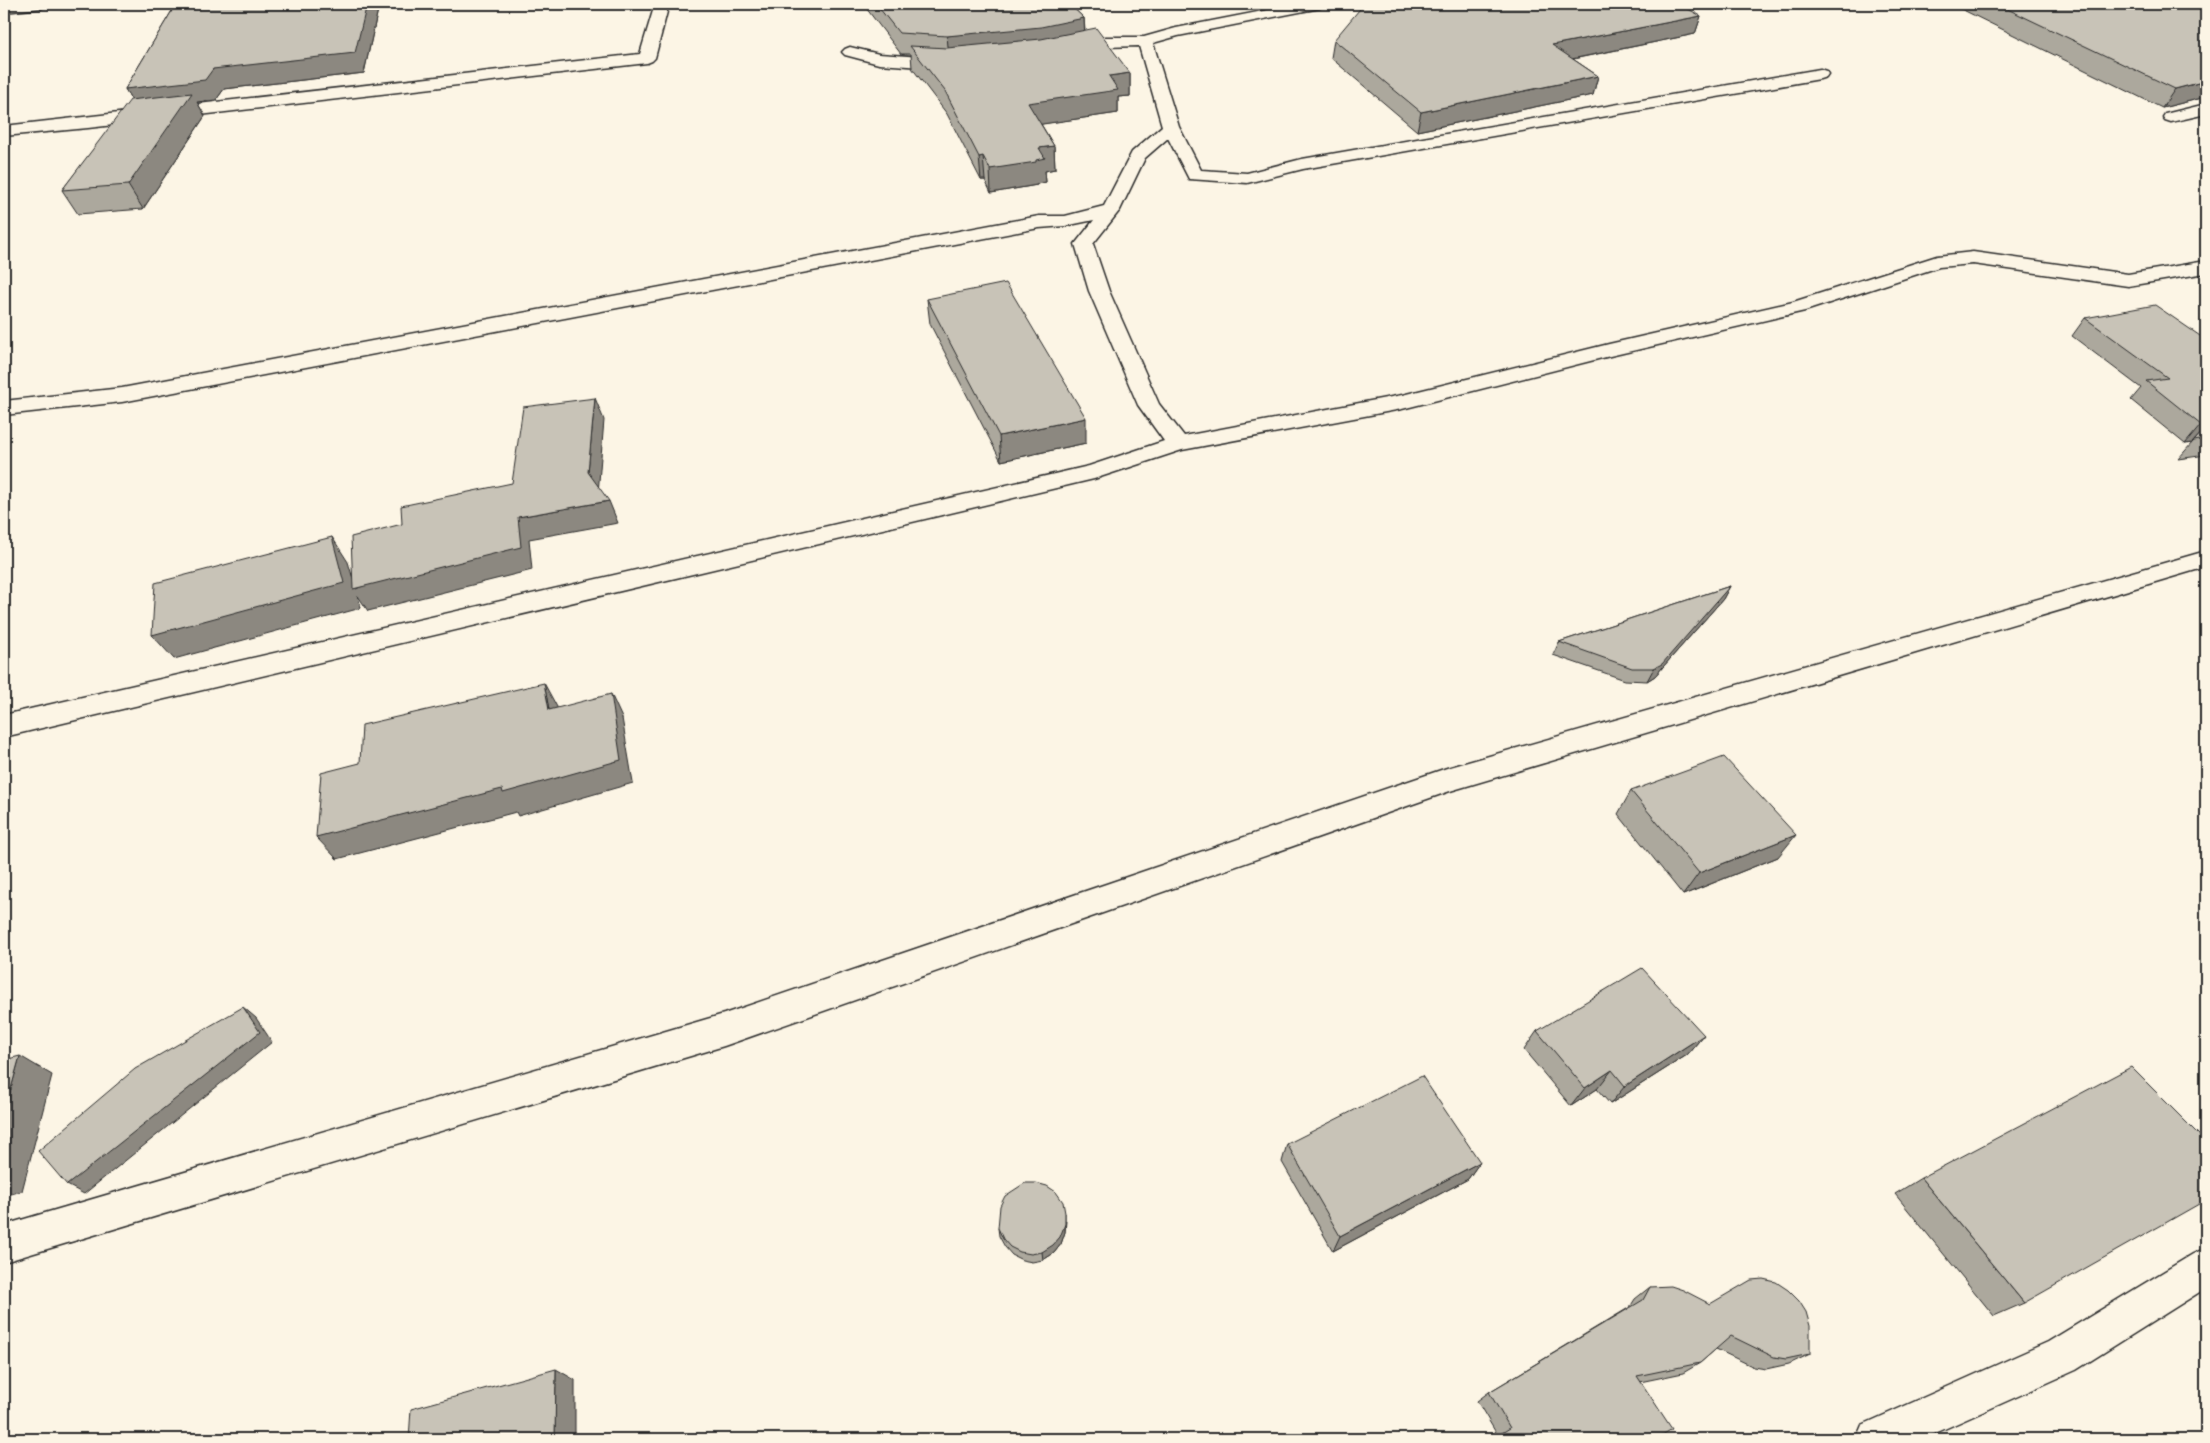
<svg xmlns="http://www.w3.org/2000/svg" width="2210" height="1443" viewBox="0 0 2210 1443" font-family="Itim,sans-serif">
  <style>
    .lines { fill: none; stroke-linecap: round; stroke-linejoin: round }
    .minor-casing { stroke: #2b2b2b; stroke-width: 3 }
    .minor { fill: #fcf5e5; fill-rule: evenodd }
    .wall { fill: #aca89d; stroke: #2b2b2b }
    .shaded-wall { fill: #8c8880; stroke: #2b2b2b }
    .building { fill: #c8c3b7; stroke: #2b2b2b }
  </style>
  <rect width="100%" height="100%" fill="#fcf5e5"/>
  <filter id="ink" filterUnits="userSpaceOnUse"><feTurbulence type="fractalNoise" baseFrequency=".02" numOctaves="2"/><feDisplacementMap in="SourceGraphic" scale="10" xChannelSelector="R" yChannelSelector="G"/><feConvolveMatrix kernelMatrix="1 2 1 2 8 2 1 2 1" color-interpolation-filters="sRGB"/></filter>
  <g filter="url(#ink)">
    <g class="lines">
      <g class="minor-casing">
        <g id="minor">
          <path d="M4 4H49L42 8 4 12Z"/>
          <path d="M655 4H669L655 58 652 61 647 63 88 128 4 136V126L640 54Z"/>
          <path d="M1299 4H1327L1320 8 1178 36 1153 43 1179 127 1201 170 1247 173 1302 159 1820 69 1826 71 1828 74 1826 77 1820 79 1303 169 1247 183 1189 179 1168 138 1145 158 1120 210 1093 244 1109 291 1159 404 1184 436 1402 395 1609 344 1793 302 1937 256 1973 252 2128 274 2206 261V273L2128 286 1973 264 1939 267 1805 311 1610 356 1402 409 1182 450 1094 479 4 737V715L1089 466 1164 441 1138 405 1089 291 1075 244 1094 220 1065 226 1039 228 122 402 4 415V401L122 388 1039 216H1065L1104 206 1132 152 1162 126 1139 46 1105 47 1069 54 1064 52 1061 49 1064 46 1105 37H1144L1176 28Z"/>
          <path d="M850 47 879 54 950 59 955 61 958 64 955 67 950 69 879 64 845 55 842 52 845 49Z"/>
          <path d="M2206 104V114L2171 122 2165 120 2163 117 2165 114Z"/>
          <path d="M2206 551V567L1450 791 724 1046 4 1262V1225L724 1014 1447 768Z"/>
          <path d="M2206 1248V1288L2076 1370 1922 1439H1856L1862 1425 2048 1342 2193 1254Z"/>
        </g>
      </g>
      <use href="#minor" class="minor"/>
    </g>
    <g class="wall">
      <path d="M176 4H378L379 5 364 73 224 89 216 100 197 102 205 116 143 209 78 214 62 190 132 100 125 89Z"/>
      <path d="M863 4H1069L1084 18 1085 31 1130 73V96L1118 97V113L1041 124 1054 146 1055 169 1045 171 1046 182 1037 184V185L991 193 985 180H981L947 114 912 68 911 54H901Z"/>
      <path d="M1951 4H2206V97L2162 108Z"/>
      <path d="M1701 16 1695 34 1573 59 1598 76 1593 95 1417 131 1331 58 1334 40Z"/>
      <path d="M927 299 1086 443 1001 461 930 324Z"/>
      <path d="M2085 318 2206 340V455L2178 459 2192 443 2185 444 2131 400 2141 388 2072 336Z"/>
      <path d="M1730 586 1723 599 1655 676 1647 681 1625 680 1553 655 1559 642Z"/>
      <path d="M1631 791 1778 857 1683 895 1618 814Z"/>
      <path d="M1537 1031 1704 1035 1687 1055 1610 1104 1597 1089 1571 1106 1524 1050Z"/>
      <path d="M1287 1144 1480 1162 1468 1179 1333 1251 1282 1162Z"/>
      <path d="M1921 1178 2024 1303 1994 1316 1895 1194Z"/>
      <path d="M1066 1221 1065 1232 1061 1244 1054 1253 1043 1260 1032 1262 1022 1260 1012 1255 1005 1247 999 1236 998 1228Z"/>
      <path d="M1650 1287 1710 1304 1810 1354 1789 1364 1766 1369 1754 1367 1716 1349 1700 1363 1683 1373 1640 1382 1498 1436 1477 1401 1489 1392 1630 1307 1635 1299Z"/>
    </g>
    <g class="shaded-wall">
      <path d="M367 4H378L379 5 364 73 224 89 216 100 197 102 205 116 143 209 128 185 137 109 125 89 213 69Z"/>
      <path d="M1701 16 1695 34 1547 64 1552 45Z"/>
      <path d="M1084 18 1085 39 949 57 947 36Z"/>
      <path d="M1130 73V96L1118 97V113L1029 126 1028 103 1109 76Z"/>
      <path d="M1598 76 1593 95 1417 131 1421 112Z"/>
      <path d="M2206 81V97L2162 108 2175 89Z"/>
      <path d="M1054 146 1055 169 1045 171 1046 182 1037 184V185L991 193 990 169 1039 148Z"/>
      <path d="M983 156 985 180H981L979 157Z"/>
      <path d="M595 398 604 420 598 494 588 472Z"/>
      <path d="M1086 418V443L1001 461 999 436Z"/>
      <path d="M2206 424V428L2192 443 2185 444 2201 425Z"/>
      <path d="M609 501 618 523 529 539 532 570 368 611 358 596 361 608 174 659 152 635 332 537 348 562 356 589 518 517Z"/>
      <path d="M1730 586 1723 599 1655 676 1647 681 1654 668Z"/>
      <path d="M544 683 557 707 563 734 549 710Z"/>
      <path d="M611 694 622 718 633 783 518 816 516 812 337 859 316 837Z"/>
      <path d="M1796 835 1778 857 1683 895 1699 873Z"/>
      <path d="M243 1007 256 1018 272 1042 84 1194 67 1185Z"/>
      <path d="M1704 1035 1687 1055 1610 1104 1625 1086Z"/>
      <path d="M20 1056 52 1075 22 1191 4 1196V1114Z"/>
      <path d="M1612 1070 1597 1089 1571 1106 1585 1088Z"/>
      <path d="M1480 1162 1468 1179 1333 1251 1340 1236Z"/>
      <path d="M1065 1213V1232L1061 1244 1054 1253 1043 1260 1042 1252Z"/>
      <path d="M556 1369 575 1380V1439H555Z"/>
    </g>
    <g class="building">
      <path d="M176 4H367L355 53 213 69 205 80 125 89Z"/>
      <path d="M876 4H1069L1084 18 1041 27 947 36 899 33Z"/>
      <path d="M1364 4H1679L1701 16 1552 45 1598 76 1421 112 1334 40Z"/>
      <path d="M1997 4H2206V81L2175 89Z"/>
      <path d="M1096 28 1130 73 1109 76 1118 90 1028 103 1054 146 1039 148 1045 158 1036 160V162L990 169 983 156 979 157 945 91 910 46 947 48 1041 39Z"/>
      <path d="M192 93 128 185 62 190 130 100Z"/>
      <path d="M1006 283 1086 418 999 436 927 299Z"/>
      <path d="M2155 305 2206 340V424L2201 425 2146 381 2168 378 2085 318Z"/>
      <path d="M595 398 588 472 609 501 518 517 521 547 353 589 351 537 402 524 401 506 512 483 523 407Z"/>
      <path d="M2206 428V439L2194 441Z"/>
      <path d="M332 537 344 583 152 635 155 583Z"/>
      <path d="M1730 586 1662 664 1654 668H1632L1559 642Z"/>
      <path d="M544 683 549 710 611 694 621 760 503 793 502 789 316 837 321 773 360 763 362 725Z"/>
      <path d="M1724 757 1796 835 1699 873 1631 791Z"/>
      <path d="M1642 968 1704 1035 1625 1086 1612 1070 1585 1088 1537 1031Z"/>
      <path d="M243 1007 260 1032 67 1185 38 1151 135 1069Z"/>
      <path d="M20 1056 4 1114V1060Z"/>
      <path d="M2131 1067 2206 1142V1200L2024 1303 1921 1178Z"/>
      <path d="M1422 1076 1480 1162 1340 1236 1287 1144Z"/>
      <path d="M1025 1183H1036L1047 1186 1056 1192 1063 1202 1065 1213V1224L1060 1237 1053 1245 1042 1252 1031 1254 1020 1252 1010 1247 1003 1239 998 1228 1000 1206 1005 1196Z"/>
      <path d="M1763 1279 1776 1282 1788 1290 1799 1301 1806 1312 1810 1326V1354L1786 1359 1774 1357 1731 1336 1700 1363 1637 1376 1672 1429 1656 1439H1492L1510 1428 1489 1392 1643 1300 1650 1287 1671 1286 1683 1290 1710 1304 1751 1280Z"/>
      <path d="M556 1369 555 1439H409L411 1409Z"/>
    </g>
  </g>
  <rect width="2210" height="1443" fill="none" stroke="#fcf5e5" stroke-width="20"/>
  <rect x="10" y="10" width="2190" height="1423" fill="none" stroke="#2b2b2b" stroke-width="2" filter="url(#ink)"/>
</svg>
